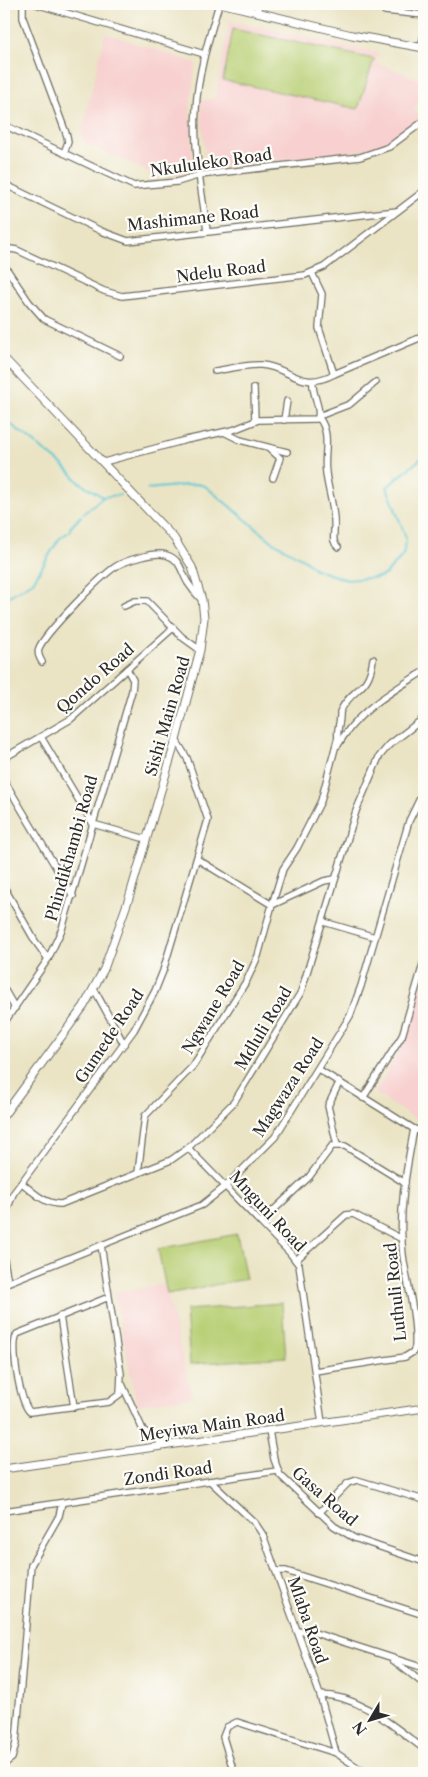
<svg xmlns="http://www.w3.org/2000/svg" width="428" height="1777" viewBox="0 0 428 1777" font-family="'Libre Caslon Text',serif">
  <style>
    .built { fill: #f7d0cf }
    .pitch { fill: #b8cf74; stroke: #727d50 }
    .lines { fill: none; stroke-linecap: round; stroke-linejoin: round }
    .stream { stroke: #59c5d3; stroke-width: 2 }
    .minor-casing { stroke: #6e6c61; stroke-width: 8 }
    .tertiary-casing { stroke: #6e6c61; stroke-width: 9 }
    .minor { stroke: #fff; stroke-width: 5.5 }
    .tertiary { stroke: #fff; stroke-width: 7 }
    .labels { text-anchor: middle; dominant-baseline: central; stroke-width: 4.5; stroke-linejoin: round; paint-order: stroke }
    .street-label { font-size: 16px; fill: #2b2b2b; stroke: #fdfcf7 }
  </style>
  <rect width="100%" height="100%" fill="#fdfcf7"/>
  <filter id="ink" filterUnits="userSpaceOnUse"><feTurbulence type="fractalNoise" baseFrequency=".02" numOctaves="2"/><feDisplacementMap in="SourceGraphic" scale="10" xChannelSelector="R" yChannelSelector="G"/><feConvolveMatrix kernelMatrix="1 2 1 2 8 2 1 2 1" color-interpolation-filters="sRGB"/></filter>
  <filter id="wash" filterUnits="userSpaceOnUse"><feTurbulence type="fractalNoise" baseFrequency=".0096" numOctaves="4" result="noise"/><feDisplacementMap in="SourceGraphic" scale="20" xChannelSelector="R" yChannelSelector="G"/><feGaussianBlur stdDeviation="1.12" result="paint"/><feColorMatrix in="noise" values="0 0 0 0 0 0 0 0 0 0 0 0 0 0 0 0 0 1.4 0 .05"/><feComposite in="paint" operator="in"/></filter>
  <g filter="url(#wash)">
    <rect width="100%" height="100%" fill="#eae4c4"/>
    <g class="built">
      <path d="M230 21 378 53 376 63 424 81V92L414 109 420 118 385 144 370 149 228 166 206 164 200 101 215 98Z"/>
      <path d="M105 33 196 63 190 107 194 172 177 176 148 171 85 143 81 136Z"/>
      <path d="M424 976V1125L375 1093 406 1038Z"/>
      <path d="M165 1284 192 1397 137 1405 114 1293Z"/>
    </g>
    <g class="pitch">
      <path d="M233 29 374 59 358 109 223 80Z"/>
      <path d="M237 1234 246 1279 167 1294 158 1249Z"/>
      <path d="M282 1303 286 1357 190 1364 186 1310Z"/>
    </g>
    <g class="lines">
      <g class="stream">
        <path d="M4 419 64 466 79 482 103 497"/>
        <path d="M147 489 197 484 205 486 273 542 305 560 315 569 347 580 380 577 386 574 403 555 406 538 387 487 424 456"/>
        <path d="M84 513 103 497 120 495"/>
        <path d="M4 599 33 582 59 539 70 531V528L81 516"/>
      </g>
    </g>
  </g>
  <g filter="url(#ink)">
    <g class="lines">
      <g class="minor-casing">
        <g id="minor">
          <path d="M23 4V18L67 136 68 142 64 153"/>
          <path d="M36 4 204 54"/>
          <path d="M385 11 424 15"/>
          <path d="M256 12 260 4H265"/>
          <path d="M421 47 424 35"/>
          <path d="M4 125 134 186 177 182 200 175 360 157 389 147 424 121"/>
          <path d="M4 184 101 231 128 241 397 211"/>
          <path d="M207 231C202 191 193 149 196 109 198 72 209 38 219 4"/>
          <path d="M4 248 17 250 104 291 122 296 305 275 324 267 424 191"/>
          <path d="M4 265 29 302 44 319 120 356"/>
          <path d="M312 273 322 294 319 328 334 374 424 336"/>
          <path d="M215 371C229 369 246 364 261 365 290 367 300 392 334 374"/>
          <path d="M254 388 255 421"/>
          <path d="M319 416 350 404 376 382"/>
          <path d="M319 418C332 434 323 454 326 473 328 492 336 510 334 530 334 537 332 542 338 547"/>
          <path d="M284 420 287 401"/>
          <path d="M224 432 240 440 287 452"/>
          <path d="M270 449 280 458 273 478"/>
          <path d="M104 462 186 440 233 430 258 420 317 419C323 411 311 393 313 381"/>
          <path d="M124 606 135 601H147L182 637 200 650"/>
          <path d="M42 662C39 657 37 653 39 648 45 633 100 577 115 567 124 561 155 551 166 555 181 559 181 572 188 583 192 589 196 594 200 598"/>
          <path d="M41 737 93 824 146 839"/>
          <path d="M338 745C358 710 392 692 424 671"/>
          <path d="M4 758 71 719 173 628"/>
          <path d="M4 780 73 896"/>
          <path d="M197 859 272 905 283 869 297 848 321 801 338 737C336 731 341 722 340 712 352 686 369 693 373 659"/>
          <path d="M4 887 35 941 48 959"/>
          <path d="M324 922 375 937"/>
          <path d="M4 989 15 1008"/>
          <path d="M94 989 124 1044"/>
          <path d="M4 1023 48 959 62 929 132 691 133 680 127 669"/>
          <path d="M318 1069 414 1129 424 1133"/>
          <path d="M363 1098 402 1036 424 961"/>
          <path d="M337 1145 328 1106 339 1083"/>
          <path d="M188 1148 290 1253 299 1265 322 1423"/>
          <path d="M138 1173 145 1116 193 1066 247 980 258 956 272 905 324 881 335 879"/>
          <path d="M22 1183C34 1193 45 1204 61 1204L171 1160 188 1148 234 1102 301 992 356 811 379 757 389 745 424 718"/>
          <path d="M4 1218 13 1194 134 1030 155 991 163 971 208 820 187 758 176 740"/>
          <path d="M261 1222 309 1177 332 1146H345L405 1183"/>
          <path d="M101 1245 121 1374 120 1394 109 1402 30 1412C20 1403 10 1346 17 1334L109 1297"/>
          <path d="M4 1260 8 1282"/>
          <path d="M296 1260 346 1215 353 1214 402 1239"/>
          <path d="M4 1284 202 1205 226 1186 275 1137 350 1016 361 986 409 821 424 790"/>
          <path d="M60 1316 74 1407"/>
          <path d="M315 1371 405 1357 413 1352 415 1347C417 1317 407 1285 403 1255 398 1213 406 1171 414 1129"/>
          <path d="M122 1384 143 1430 166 1446"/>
          <path d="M269 1431 274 1459 280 1475 334 1526 354 1538 424 1562"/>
          <path d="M210 1481 255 1523 263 1535 320 1695 336 1753 366 1773"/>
          <path d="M4 1511 277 1471"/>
          <path d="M319 1513 348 1483 357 1480 424 1500"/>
          <path d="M276 1571H286L424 1615"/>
          <path d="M297 1631 315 1633 424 1668"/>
          <path d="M393 1660 424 1684"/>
          <path d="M320 1695C360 1695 394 1727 424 1749"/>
          <path d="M4 1764 12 1758 16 1743 31 1565 59 1516 62 1503"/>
          <path d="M234 1773 223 1737 227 1727 237 1722 336 1753"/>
        </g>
      </g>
      <g class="tertiary-casing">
        <g id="tertiary">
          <path d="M224 4 352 35 424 48"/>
          <path d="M4 358 174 538 192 567 202 600 204 618 200 650 176 740 129 898 104 969 84 1006 4 1115"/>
          <path d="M4 1469 424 1408"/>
        </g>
      </g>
      <use href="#minor" class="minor"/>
      <use href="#tertiary" class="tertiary"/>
    </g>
  </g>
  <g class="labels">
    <g class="street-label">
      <text transform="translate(211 162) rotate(-8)">Nkululeko Road</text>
      <text transform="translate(193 218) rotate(-6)">Mashimane Road</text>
      <text transform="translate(221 271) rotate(-7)">Ndelu Road</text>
      <text transform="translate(95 678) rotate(-41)">Qondo Road</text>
      <text transform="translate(167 716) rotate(-74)">Sishi Main Road</text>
      <text transform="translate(71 848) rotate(-74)">Phindikhambi Road</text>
      <text transform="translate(213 1007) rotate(-59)">Ngwane Road</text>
      <text transform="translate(263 1028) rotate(-59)">Mdluli Road</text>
      <text transform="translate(109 1036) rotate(-56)">Gumede Road</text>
      <text transform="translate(288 1087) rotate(-57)">Magwaza Road</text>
      <text transform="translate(268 1211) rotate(47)">Mnguni Road</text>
      <text transform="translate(395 1292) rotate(-96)">Luthuli Road</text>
      <text transform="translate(212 1425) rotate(-8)">Meyiwa Main Road</text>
      <text transform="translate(168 1473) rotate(-8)">Zondi Road</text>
      <text transform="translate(325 1496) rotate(41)">Gasa Road</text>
      <text transform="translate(308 1620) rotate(71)">Mlaba Road</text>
    </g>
  </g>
  <rect width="428" height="1777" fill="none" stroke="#fdfcf7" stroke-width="20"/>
  <g transform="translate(370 1720) rotate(232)" stroke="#fdfcf7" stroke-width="4" paint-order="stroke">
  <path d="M0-4L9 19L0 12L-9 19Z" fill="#2b2b2b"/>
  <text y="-8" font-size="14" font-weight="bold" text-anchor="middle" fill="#2b2b2b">N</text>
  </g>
</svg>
